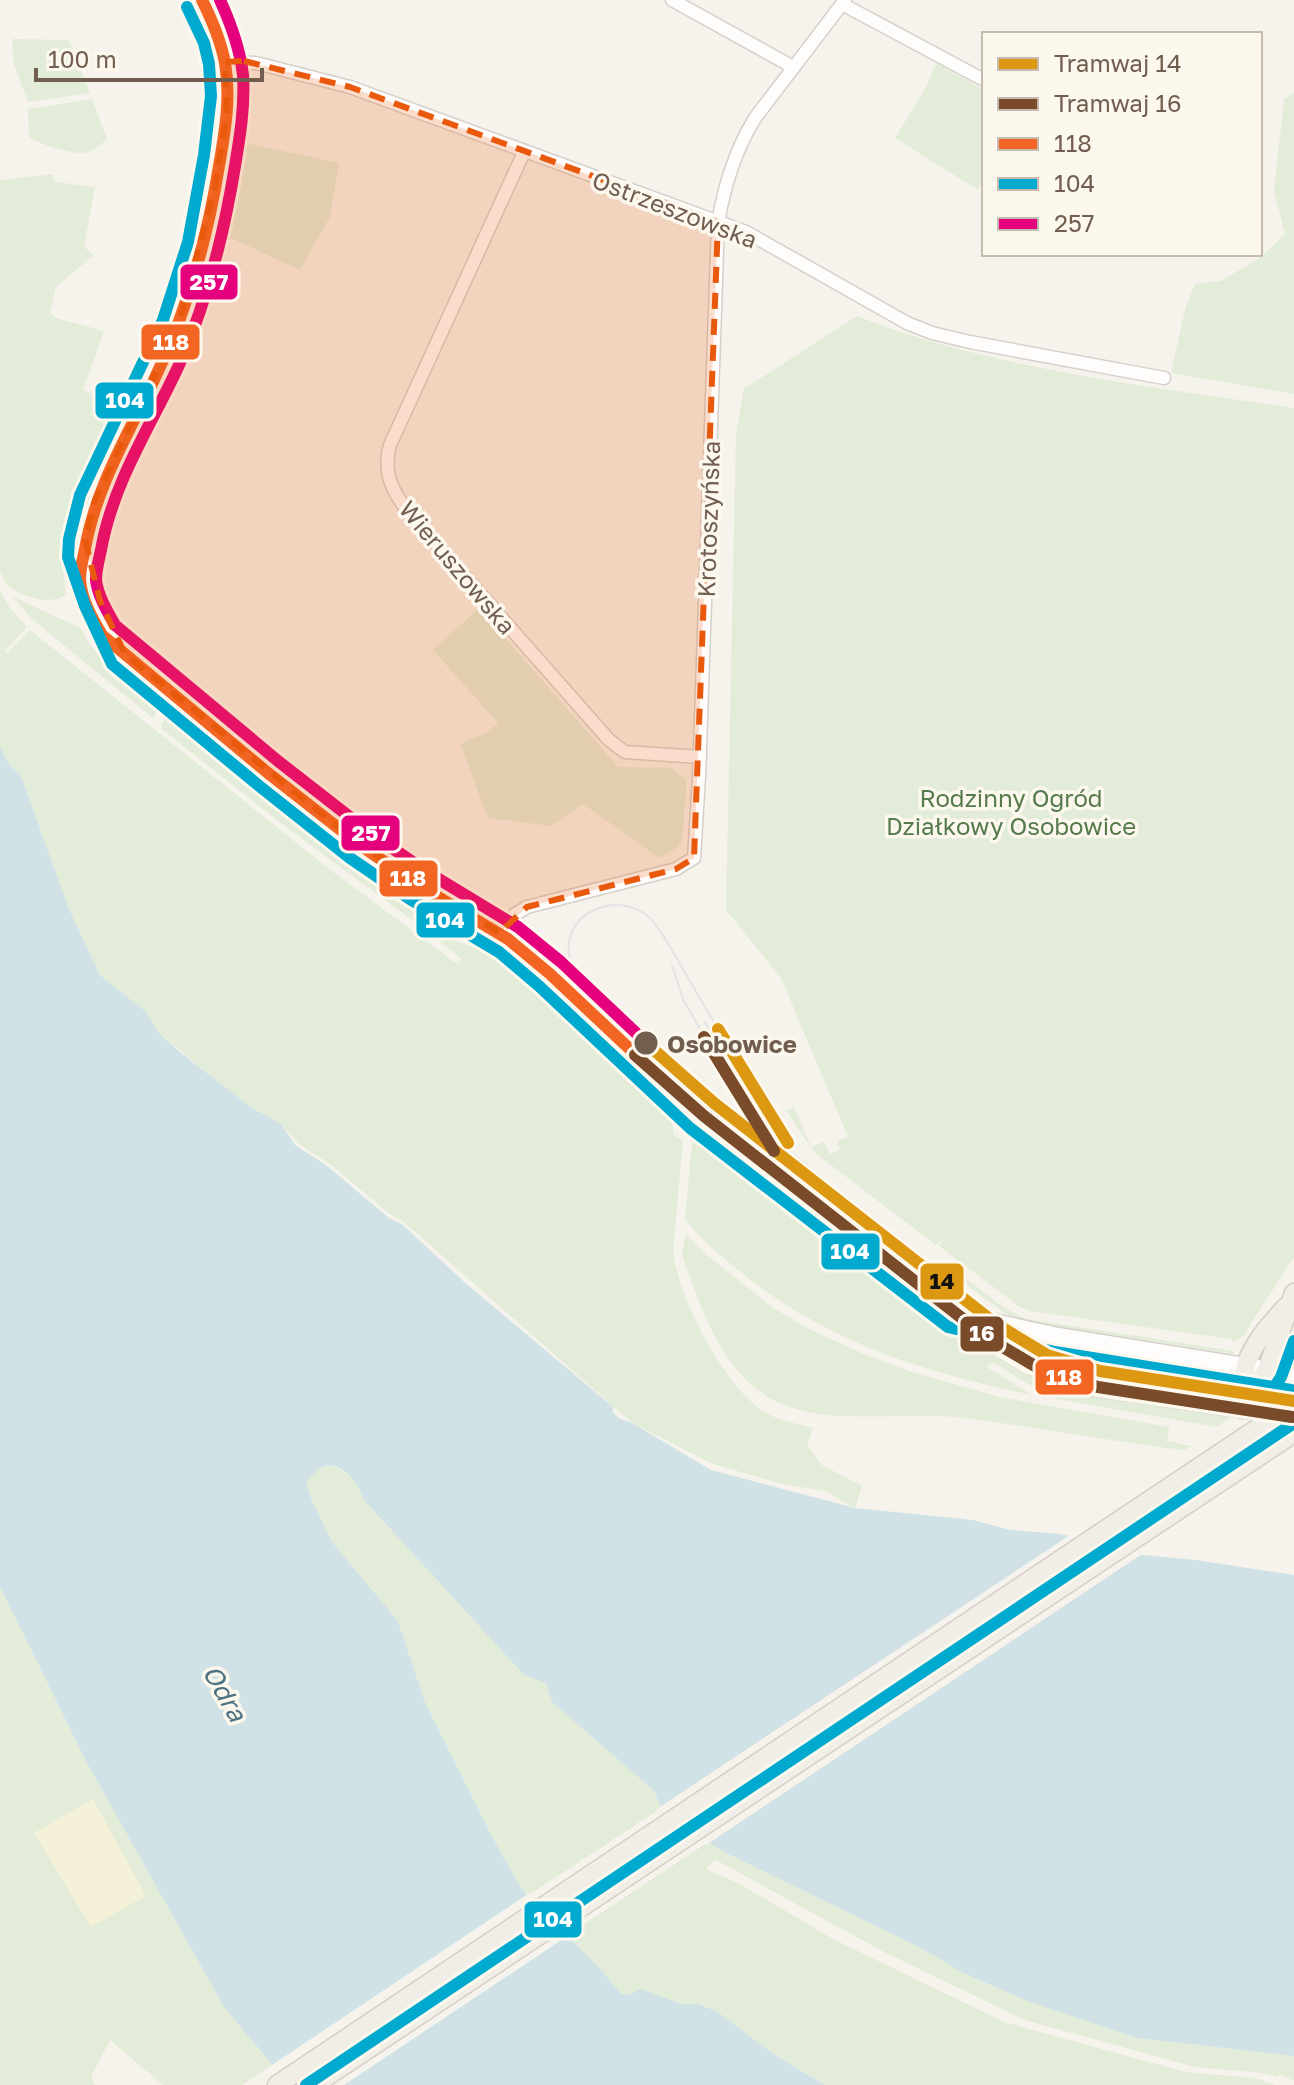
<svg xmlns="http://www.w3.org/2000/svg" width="1294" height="2085" viewBox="0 0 1294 2085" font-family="'Golos Text',sans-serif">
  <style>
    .green { fill: #e2ecd8 }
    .sand { fill: #f5f1d8 }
    .water { fill: #d0e2e5 }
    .pier { fill: #f6f3ec }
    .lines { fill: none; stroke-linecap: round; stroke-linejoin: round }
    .street-casing { stroke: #d5d0cb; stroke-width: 15 }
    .secondary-casing { stroke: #d6d0ca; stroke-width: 19 }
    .primary-casing { stroke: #d4cec7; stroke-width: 21 }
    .street { stroke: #fefdfc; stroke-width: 12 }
    .secondary { stroke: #fefdfc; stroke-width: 16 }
    .primary { stroke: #f1eee7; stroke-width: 18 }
    .tram { stroke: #e5e3e4; stroke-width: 2 }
    .primary-bridge-casing { stroke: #d4cec7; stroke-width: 21; stroke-linecap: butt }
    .primary-bridge { stroke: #f1eee7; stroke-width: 18 }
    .bus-1-casing { stroke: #fdf8ee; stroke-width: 18 }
    .bus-2-casing { stroke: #fdf8ee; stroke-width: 18 }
    .bus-3-casing { stroke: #fdf8ee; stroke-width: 18 }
    .bus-1 { stroke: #f26522; stroke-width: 12 }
    .bus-2 { stroke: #00a9ce; stroke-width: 12 }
    .bus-3 { stroke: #e5007d; stroke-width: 12 }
    .tram-1-casing { stroke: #fdf8ee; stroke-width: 18 }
    .tram-2-casing { stroke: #fdf8ee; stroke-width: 18 }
    .tram-1 { stroke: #dc9810; stroke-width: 12 }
    .tram-2 { stroke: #7a4b2a; stroke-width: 12 }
    .marked { fill: #e8590c; fill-opacity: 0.2; stroke: #e8590c; stroke-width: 6; stroke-dasharray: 16 10; stroke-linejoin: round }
    .stop-dot { fill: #715e4f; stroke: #fdf8ee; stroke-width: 3 }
    .labels { text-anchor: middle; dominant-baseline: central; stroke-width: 7; stroke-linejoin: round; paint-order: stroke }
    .street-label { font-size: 24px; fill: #715e4f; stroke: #fdf8ee }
    .park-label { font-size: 24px; fill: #557b4c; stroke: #fdf8ee }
    .stop-label { font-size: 24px; font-weight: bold; fill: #715e4f; stroke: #fdf8ee; text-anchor: start }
    .water-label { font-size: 26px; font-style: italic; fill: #4c7482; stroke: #fdf8ee }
    .line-badge { stroke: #fdf8ee; stroke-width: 3 }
    .badge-label { font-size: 22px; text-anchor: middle; font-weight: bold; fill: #fff }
    .pale-badge-label { font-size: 22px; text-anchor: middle; font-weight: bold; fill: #111 }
  </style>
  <rect width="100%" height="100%" fill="#f6f3ec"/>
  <g class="green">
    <path d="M12 39 69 40 90 93 28 102 14 65Z"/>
    <path d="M936 63 984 90V178L978 190 895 138 925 89Z"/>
    <path d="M1294 93V394L1171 373 1186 306 1195 284 1221 281 1260 258 1285 234 1274 191 1284 99Z"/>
    <path d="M92 99 107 139C101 144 94 152 85 153 74 155 38 144 29 137L28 109Z"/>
    <path d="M246 143 339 163 330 217 300 270 226 236Z"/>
    <path d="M53 174 55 182 95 187 84 247 94 255 56 287 50 313 56 318 104 331 83 390 123 406 65 536 61 554 66 594C53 607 16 596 5 582 3 580 1 572 0 569V180Z"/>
    <path d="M857 316C989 369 1153 387 1294 408V1257L1243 1336 1232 1343V1339L1029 1311 1020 1307 939 1246 944 1238 936 1245 815 1153 786 1111 794 1107 811 1147 824 1142 830 1154 840 1150 837 1141 848 1137 781 978 726 910 736 434 744 389Z"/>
    <path d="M0 591 10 608 27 627 5 651 7 653 30 630 328 868 457 964 462 959 429 933 477 948 513 974 566 1017 671 1115 674 1135 683 1141 673 1250C678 1298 724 1387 766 1413 780 1421 798 1424 813 1428L807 1445 822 1465 862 1486 855 1508 825 1491 782 1484 713 1464 632 1423 404 1222 391 1215 330 1164 299 1144 281 1124 252 1108 224 1087 159 1033 146 1012 100 975 69 909 21 776 9 764 0 747Z"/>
    <path d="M12 596 80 628 90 645 109 666 159 707 153 718 33 620Z"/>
    <path d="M479 608 618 767 672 768 687 781 682 841 678 847 659 858 583 804 551 826 488 818 460 744 486 733 498 723 433 650Z"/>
    <path d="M169 715 372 876 411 901 459 926 478 941 412 920 282 824 162 729 161 724Z"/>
    <path d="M429 899 513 955 510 958 476 930 420 900Z"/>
    <path d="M704 1131 917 1298 920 1295C958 1324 1007 1369 1052 1384 1108 1404 1173 1407 1232 1416L1217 1427 1051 1398 992 1362 987 1367 1032 1395C924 1372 831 1344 743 1274 722 1257 701 1240 685 1219L691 1152 693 1142 696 1143Z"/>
    <path d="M686 1234 709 1257 772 1307 807 1328 861 1353 912 1372 999 1397 1169 1427 1167 1441 1192 1446 1184 1450C1108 1441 1032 1426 955 1417 896 1411 809 1430 759 1391 719 1361 700 1306 684 1261L682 1252Z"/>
    <path d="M937 1263C971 1274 993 1307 1027 1319L1234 1351V1354L1014 1320Z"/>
    <path d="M327 1466C343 1466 361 1483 363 1499L524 1675 546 1683 552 1702 654 1791 661 1808 529 1895 521 1888 494 1840 425 1702 398 1621 332 1542 311 1498 306 1483 316 1470Z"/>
    <path d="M0 1587 87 1763 224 2007 272 2065 242 2085H163L110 2040 91 2077 95 2085H0Z"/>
    <path d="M708 1842 724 1852 919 1947 963 1973 1030 2002 1137 2038 1294 2056V2081L1279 2074 1278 2077 1263 2073 1195 2067 1025 2020 886 1953 716 1860 706 1869 740 1884 833 1939 1004 2022 1185 2072 1254 2078 1275 2085H825L775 2055 718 2012 699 2004H682L641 1989 627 1995 620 1993 568 1935Z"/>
  </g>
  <path class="sand" d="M93 1799 146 1896 91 1927 34 1833Z"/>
  <path class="water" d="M0 747 9 764 21 776 69 909 100 975 146 1012 159 1033 181 1053 252 1108 281 1124 296 1146 326 1165 389 1218 402 1224 463 1281 613 1407V1412L618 1418 632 1423 711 1470 855 1508 973 1520 1010 1530 1059 1534 1125 1547 1143 1555 1196 1560 1294 1575V2056L1137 2038 1030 2002 963 1973 919 1947 724 1852 663 1813 654 1791 552 1702 546 1683 524 1675 363 1499C361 1486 342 1462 326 1466 317 1468 312 1476 306 1483L311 1498 332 1542 398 1621 425 1702 494 1840 521 1888 602 1971 620 1993 627 1995 641 1989 682 2004H699L718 2012 775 2055 825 2085H271L278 2072 224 2007 87 1763 0 1587Z"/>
  <g class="pier">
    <path d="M1073 1533 1126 1544 1145 1552 706 1845 661 1816 657 1809Z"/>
    <path d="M531 1892 572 1933 344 2085H267L274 2073 269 2067Z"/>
  </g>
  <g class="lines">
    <g class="street-casing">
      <g id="street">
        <path d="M672 0 793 67"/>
        <path d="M842 4 984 80"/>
        <path d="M225 62 256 63 350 87 746 232 907 323 932 333 970 342 1164 378"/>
        <path d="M524 152 390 445C382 473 393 493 410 514L609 740 625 752 700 757"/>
        <path d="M499 933 514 915 527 907 676 869 694 858 699 777 718 222C725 184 735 151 755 118L845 0"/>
      </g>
    </g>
    <g class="secondary-casing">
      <g id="secondary">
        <path d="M202 0C212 20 221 41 225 63 231 99 224 136 218 172 207 236 191 299 164 359 135 423 92 483 84 555 82 564 79 575 81 585 84 603 93 619 102 635L268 773 360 845 418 885 508 939 550 974 700 1115 997 1346 1028 1365 1061 1378 1097 1388 1294 1417"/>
        <path d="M86 558 100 601 124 651"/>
        <path d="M966 1316 1058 1336 1294 1374"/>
      </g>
    </g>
    <g class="primary-casing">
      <g id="primary">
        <path d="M1242 1404C1243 1392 1243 1377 1246 1365 1253 1343 1271 1323 1286 1307"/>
        <path d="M1242 1409 1267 1370 1294 1293"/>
        <path d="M277 2085 1093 1538"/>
        <path d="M314 2085 1294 1433"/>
      </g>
    </g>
    <use href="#street" class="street"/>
    <use href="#secondary" class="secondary"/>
    <use href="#primary" class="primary"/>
    <g class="tram">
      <path d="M672 965 683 999 705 1038"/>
      <path d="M705 1022 769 1128 787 1149 810 1167"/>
      <path d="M646 1043C626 1024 579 987 571 962 556 915 617 887 650 918 660 928 667 942 674 954 689 979 703 1004 718 1029"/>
    </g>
    <g class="primary-bridge-casing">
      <path id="primary-bridge" d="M1093 1538 1294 1404"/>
    </g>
    <use href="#primary-bridge" class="primary-bridge"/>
    <g class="bus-1-casing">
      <path id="bus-1" d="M202 0C212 20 221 41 225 63 231 97 225 132 219 166 207 240 187 312 154 380 127 436 96 487 85 549 83 559 80 569 80 579 81 599 92 618 102 635L268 773 360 845 418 885 508 939 550 974 700 1115 997 1346 1028 1365 1097 1388 1294 1417"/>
    </g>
    <g class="bus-2-casing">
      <g id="bus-2">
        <path d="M187 7 204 43 209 64 211 96 204 155 188 242 163 320 80 495 69 539 68 557 85 606 112 664 258 785 350 858 410 899 499 952 539 986 690 1128 948 1327 1055 1352 1291 1390"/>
        <path d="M1258 1413 1281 1377 1294 1341"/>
        <path d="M306 2085 1294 1423"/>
      </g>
    </g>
    <g class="bus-3-casing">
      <path id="bus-3" d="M220 0C231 24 240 49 243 75 245 106 240 136 235 166 224 234 207 302 179 365 151 426 113 482 101 550 99 559 96 570 96 580 98 596 107 611 115 625L278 761 369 832 427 872 518 927 561 962 710 1103 1006 1333 1035 1351 1100 1372 1294 1401"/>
    </g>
    <use href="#bus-1" class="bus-1"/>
    <use href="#bus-2" class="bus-2"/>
    <use href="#bus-3" class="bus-3"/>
    <g class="tram-1-casing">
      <g id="tram-1">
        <path d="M718 1029 788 1143"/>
        <path d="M646 1043 714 1103 996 1324 1047 1355 1100 1371 1294 1401"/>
      </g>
    </g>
    <g class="tram-2-casing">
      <g id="tram-2">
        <path d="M704 1037 774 1151"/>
        <path d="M635 1055 704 1116 986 1337 1040 1369 1098 1387 1292 1417"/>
      </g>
    </g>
    <use href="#tram-1" class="tram-1"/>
    <use href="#tram-2" class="tram-2"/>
  </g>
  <path class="marked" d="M244 61 350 87 718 222 694 858 676 869 527 907 499 933 360 845 125 654 100 601 85 540 95 500 178 326 215 187 227 111 225 62Z"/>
  <circle class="stop-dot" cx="646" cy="1043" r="13"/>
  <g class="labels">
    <g class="street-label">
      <text transform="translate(675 209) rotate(21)">Ostrzeszowska</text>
      <text transform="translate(708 519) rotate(-88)">Krotoszyńska</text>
      <text transform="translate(458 567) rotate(50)">Wieruszowska</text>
    </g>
    <g class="park-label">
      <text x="1011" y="797">Rodzinny Ogród<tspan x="1011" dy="28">Działkowy Osobowice</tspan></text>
    </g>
    <g class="stop-label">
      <text x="667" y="1043">Osobowice</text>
    </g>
    <g class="water-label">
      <text transform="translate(225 1693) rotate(60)">Odra</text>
    </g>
  </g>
  <g class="line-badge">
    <rect x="179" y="263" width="60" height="38" rx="8" fill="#e5007d"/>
    <rect x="140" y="323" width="61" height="38" rx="8" fill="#f26522"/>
    <rect x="94" y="381" width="61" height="39" rx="8" fill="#00a9ce"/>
    <rect x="340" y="814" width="61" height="38" rx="8" fill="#e5007d"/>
    <rect x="378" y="859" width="61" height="39" rx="8" fill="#f26522"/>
    <rect x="415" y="901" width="61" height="38" rx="8" fill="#00a9ce"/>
    <rect x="820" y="1232" width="61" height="39" rx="8" fill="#00a9ce"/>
    <rect x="919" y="1262" width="46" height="39" rx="8" fill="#dc9810"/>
    <rect x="959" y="1315" width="46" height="38" rx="8" fill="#7a4b2a"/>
    <rect x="1034" y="1358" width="61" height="38" rx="8" fill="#f26522"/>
    <rect x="523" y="1900" width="60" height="39" rx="8" fill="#00a9ce"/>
  </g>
  <g class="badge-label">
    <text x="209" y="290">257</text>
    <text x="171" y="350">118</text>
    <text x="125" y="408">104</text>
    <text x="371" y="841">257</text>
    <text x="408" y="886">118</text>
    <text x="445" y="928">104</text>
    <text x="850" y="1259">104</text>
    <text x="982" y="1341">16</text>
    <text x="1064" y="1385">118</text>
    <text x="553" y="1927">104</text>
  </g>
  <g class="pale-badge-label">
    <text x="942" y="1289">14</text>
  </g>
  <rect x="982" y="32" width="280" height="224" fill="#fdf8ee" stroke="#c5baae" stroke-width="2"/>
  <rect x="998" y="58" width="40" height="12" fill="#dc9810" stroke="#c5baae" stroke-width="2"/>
  <text x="1054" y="72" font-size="24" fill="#715e4f">Tramwaj 14</text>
  <rect x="998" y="98" width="40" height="12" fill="#7a4b2a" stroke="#c5baae" stroke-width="2"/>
  <text x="1054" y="112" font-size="24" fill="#715e4f">Tramwaj 16</text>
  <rect x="998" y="138" width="40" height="12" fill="#f26522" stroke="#c5baae" stroke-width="2"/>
  <text x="1054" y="152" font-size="24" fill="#715e4f">118</text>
  <rect x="998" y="178" width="40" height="12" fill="#00a9ce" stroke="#c5baae" stroke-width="2"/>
  <text x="1054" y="192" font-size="24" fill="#715e4f">104</text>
  <rect x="998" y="218" width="40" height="12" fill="#e5007d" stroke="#c5baae" stroke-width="2"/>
  <text x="1054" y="232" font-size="24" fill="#715e4f">257</text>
  <path d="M36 68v12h226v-12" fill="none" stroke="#715e4f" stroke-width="4"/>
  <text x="48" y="68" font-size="24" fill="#715e4f" stroke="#fdf8ee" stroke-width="6" paint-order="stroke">100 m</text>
</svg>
